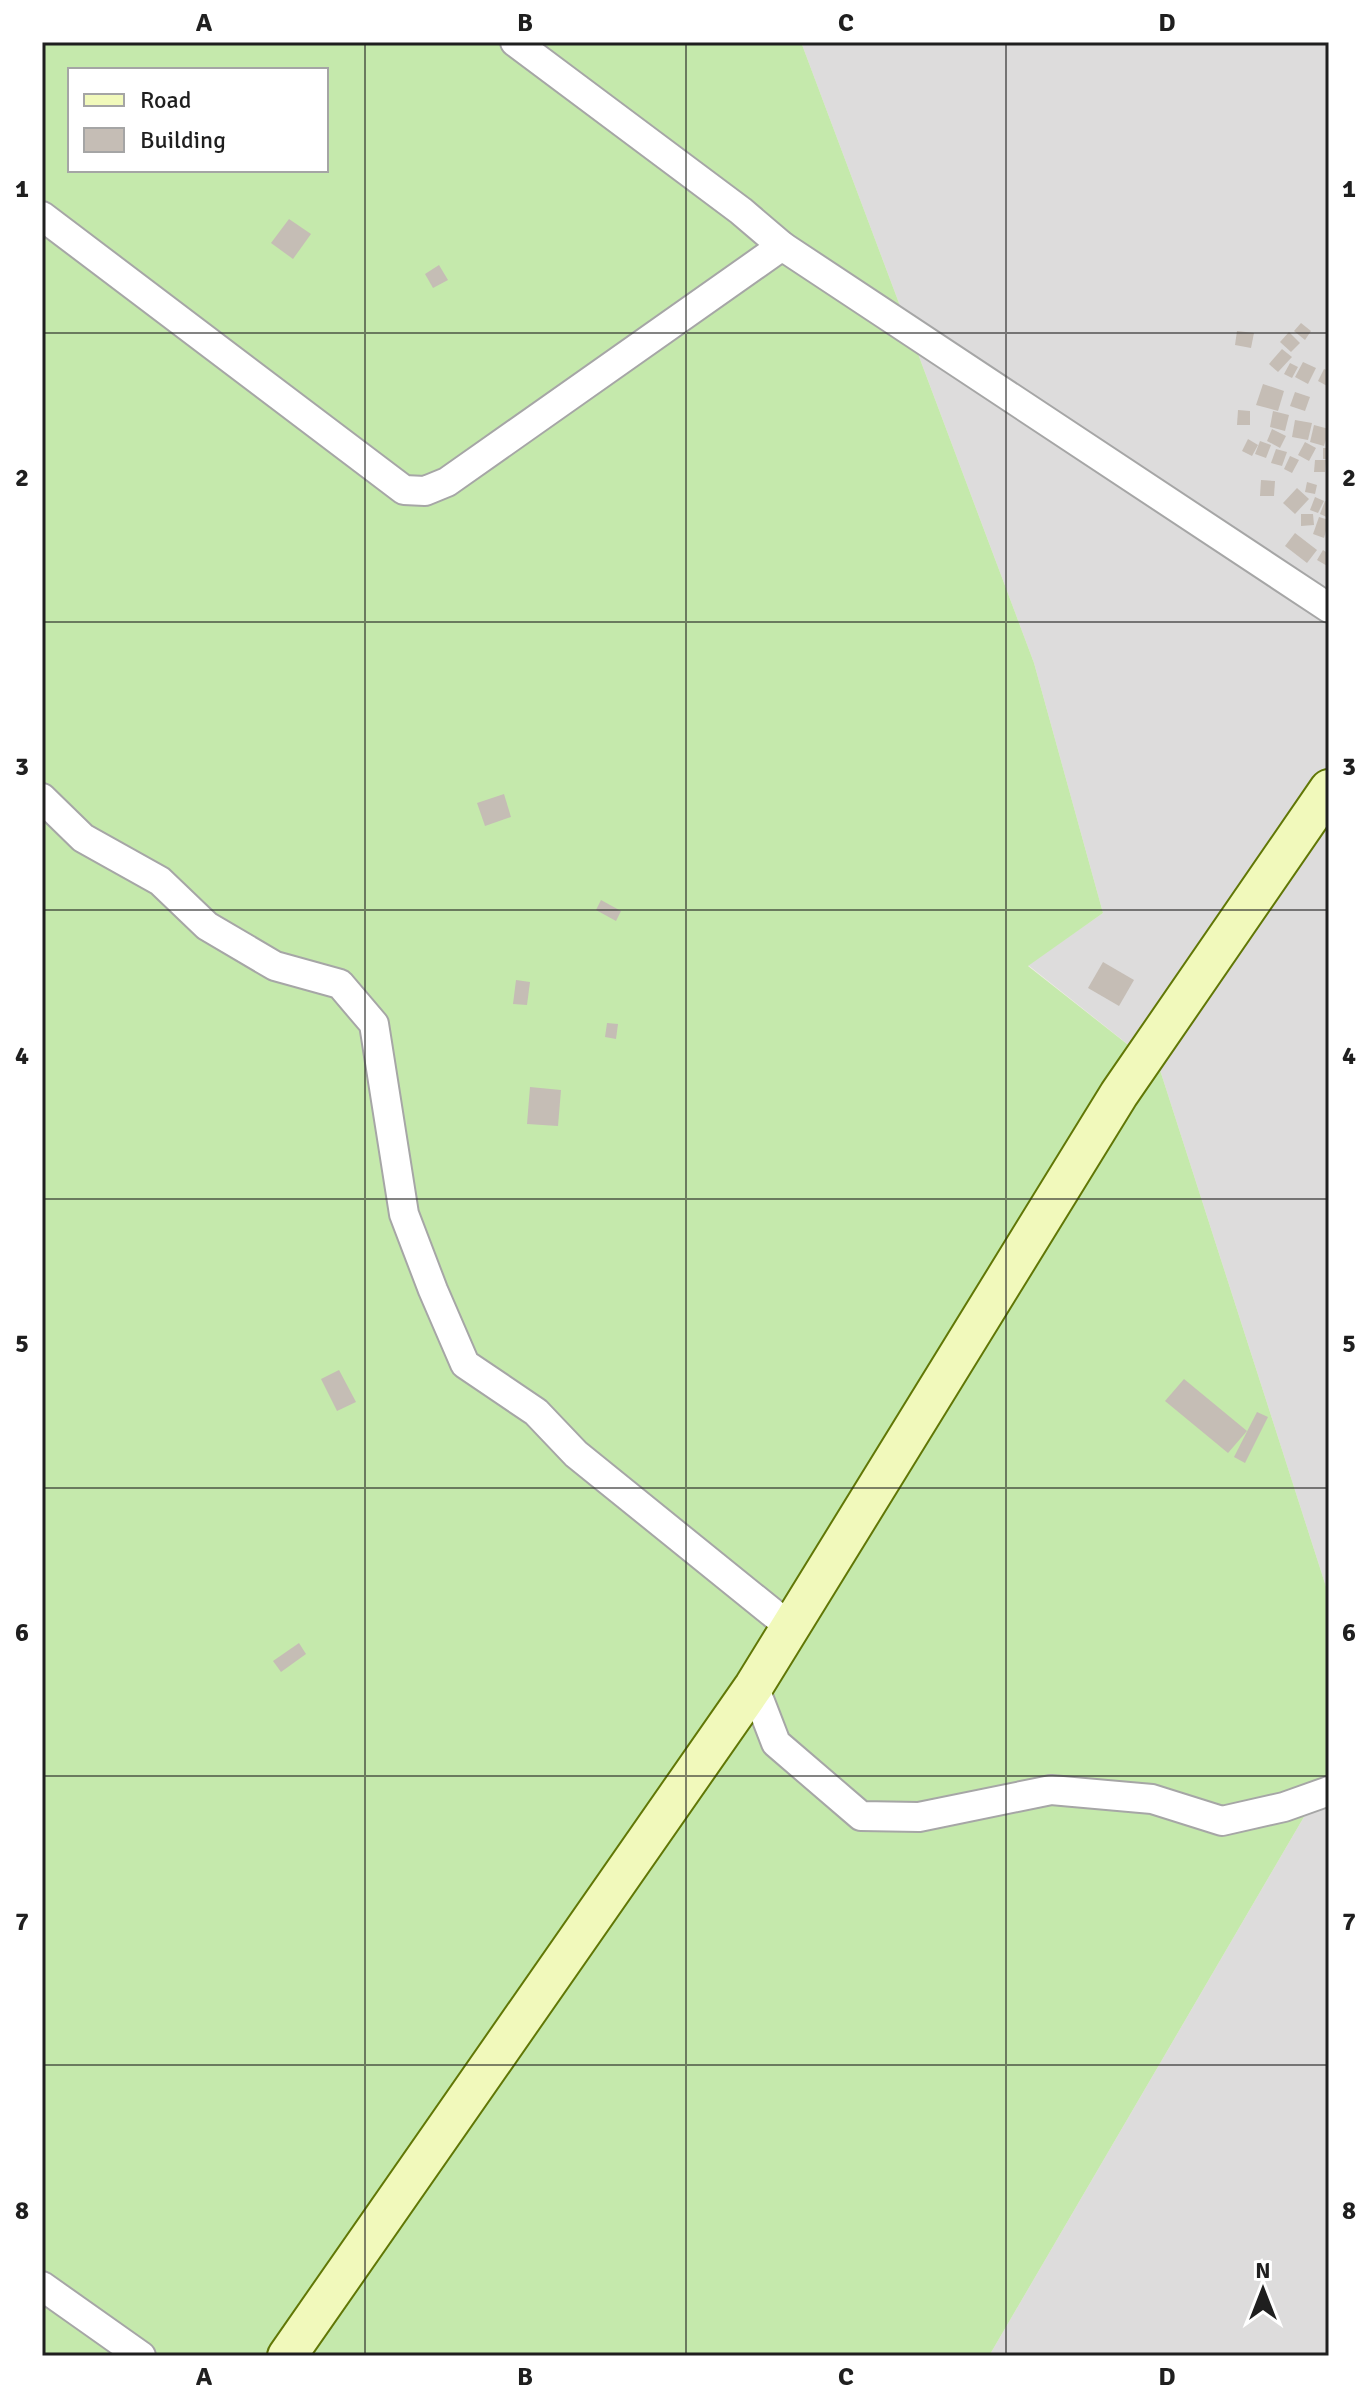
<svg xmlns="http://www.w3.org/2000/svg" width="1371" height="2398" viewBox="0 0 1371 2398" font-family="Signika,sans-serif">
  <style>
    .residential { fill: #dddcdc }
    .grass { fill: #c5e9ac; fill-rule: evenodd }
    .building { fill: #c5bdb5 }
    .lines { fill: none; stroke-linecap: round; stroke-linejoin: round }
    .street-casing { stroke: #a6a6a6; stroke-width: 32 }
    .secondary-casing { stroke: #617706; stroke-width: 42 }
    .street { stroke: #fff; stroke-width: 28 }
    .secondary { stroke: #f1f9bb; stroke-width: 38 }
    .grid { fill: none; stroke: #1f1f1f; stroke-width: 2; stroke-opacity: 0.55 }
    .neatline { fill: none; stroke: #1f1f1f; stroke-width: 3 }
    .grid-label { font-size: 26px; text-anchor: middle; font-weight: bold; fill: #1f1f1f }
  </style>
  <rect width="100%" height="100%" fill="#f0ede6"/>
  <g class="residential">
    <path d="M801 42H1329V1596L1160 1070 1028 965 1103 913 1034 663Z"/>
    <path d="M1329 1774V2356H989Z"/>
  </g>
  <path class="grass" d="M42 42H801L1034 663 1103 913 1028 966 1160 1070 1329 1596V1774L989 2356H42ZM70 70H326V170H70Z"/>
  <g class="building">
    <path d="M289 219 311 234 293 259 271 243Z"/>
    <path d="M439 265 448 280 433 288 425 274Z"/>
    <path d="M1301 323 1311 331 1305 340 1294 331Z"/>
    <path d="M1237 331 1254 333 1251 348 1235 345Z"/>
    <path d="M1289 332 1300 343 1291 352 1280 342Z"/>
    <path d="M1282 349 1292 357 1278 372 1269 364Z"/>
    <path d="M1303 362 1316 368 1308 384 1295 377Z"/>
    <path d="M1290 363 1298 367 1292 378 1284 374Z"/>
    <path d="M1324 369 1329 371V387L1318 381Z"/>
    <path d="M1263 384 1284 391 1278 411 1256 405Z"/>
    <path d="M1295 392 1310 397 1305 411 1290 406Z"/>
    <path d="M1238 410 1250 411V425H1237Z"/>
    <path d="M1273 411 1289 415 1285 431 1270 427Z"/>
    <path d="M1295 420 1312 423 1308 440 1292 437Z"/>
    <path d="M1314 425 1329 429 1324 446 1310 442Z"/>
    <path d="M1272 429 1286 436 1280 448 1267 441Z"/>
    <path d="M1248 439 1258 445 1252 456 1242 451Z"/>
    <path d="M1260 441 1271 445 1266 458 1255 454Z"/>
    <path d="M1305 442 1316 448 1309 461 1298 455Z"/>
    <rect x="1323" y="448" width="6" height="11"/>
    <path d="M1276 449 1287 452 1282 466 1271 463Z"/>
    <path d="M1290 456 1299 460 1292 473 1284 469Z"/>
    <path d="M1315 460H1326L1325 472H1314Z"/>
    <path d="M1261 480 1275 481 1274 496H1260Z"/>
    <path d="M1307 482 1317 485 1315 494 1305 492Z"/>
    <path d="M1297 488 1309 499 1295 514 1283 503Z"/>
    <path d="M1315 497 1324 501 1318 513 1310 510Z"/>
    <path d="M1325 501 1329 502V518L1320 514Z"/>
    <path d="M1301 514H1313L1314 525 1301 526Z"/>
    <path d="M1319 517 1329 520 1324 538 1313 534Z"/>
    <path d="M1295 533 1317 550 1307 563 1285 546Z"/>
    <path d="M1323 550 1329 554V567L1317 560Z"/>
    <path d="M504 794 511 817 485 826 477 803Z"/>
    <path d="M601 900 621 911 616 921 596 910Z"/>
    <path d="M1103 962 1134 980 1119 1006 1088 988Z"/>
    <path d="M516 980 530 982 527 1005 513 1004Z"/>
    <path d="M607 1023 618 1024 616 1039 605 1037Z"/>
    <path d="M530 1087 561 1090 558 1126 527 1124Z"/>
    <path d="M339 1370 356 1402 337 1411 321 1379Z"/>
    <path d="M1184 1379 1247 1431 1228 1453 1165 1401Z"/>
    <path d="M1257 1412 1268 1417 1245 1463 1234 1457Z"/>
    <path d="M299 1643 306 1654 281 1672 273 1661Z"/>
  </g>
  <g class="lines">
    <g class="street-casing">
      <g id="street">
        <path d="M515 42 741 211 782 246"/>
        <path d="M42 216 404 490 425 491 447 482 782 246 1329 608"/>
        <path d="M42 798 83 838 160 881 207 926 275 966 340 984 374 1024 404 1214 433 1290 465 1364 536 1412 576 1454 790 1627"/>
        <path d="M754 1686 776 1743 861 1816 919 1817 1051 1790 1152 1799 1222 1821 1284 1807 1329 1791"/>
        <path d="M42 2286 141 2356"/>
      </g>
    </g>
    <g class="secondary-casing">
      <path id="secondary" d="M287 2356 754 1686 1119 1094 1329 789"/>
    </g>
    <use href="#street" class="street"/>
    <use href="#secondary" class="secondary"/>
  </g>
  <path class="grid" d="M365 42V2356M686 42V2356M1006 42V2356M42 333H1329M42 622H1329M42 910H1329M42 1199H1329M42 1488H1329M42 1776H1329M42 2065H1329"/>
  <rect width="1371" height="2398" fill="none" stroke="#ffffff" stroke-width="88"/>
  <rect x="68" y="68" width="260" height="104" fill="#ffffff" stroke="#a5a5a5" stroke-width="2"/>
  <rect x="84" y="94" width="40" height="12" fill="#f1f9bb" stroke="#a5a5a5" stroke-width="2"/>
  <text x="140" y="108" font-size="24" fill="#1f1f1f">Road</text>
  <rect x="84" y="128" width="40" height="24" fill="#c5bdb5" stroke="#a5a5a5" stroke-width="2"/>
  <text x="140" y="148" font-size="24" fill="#1f1f1f">Building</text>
  <g transform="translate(1263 2290)" stroke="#ffffff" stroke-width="6" paint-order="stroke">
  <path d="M0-6L14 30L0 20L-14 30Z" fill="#1f1f1f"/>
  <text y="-12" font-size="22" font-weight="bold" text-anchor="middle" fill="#1f1f1f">N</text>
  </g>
  <rect x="44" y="44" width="1283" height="2310" class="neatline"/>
  <g class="grid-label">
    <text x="204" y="31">A</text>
    <text x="525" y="31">B</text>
    <text x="846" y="31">C</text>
    <text x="1167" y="31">D</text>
    <text x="22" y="197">1</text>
    <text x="1349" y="197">1</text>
    <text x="22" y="486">2</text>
    <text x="1349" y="486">2</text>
    <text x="22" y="775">3</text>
    <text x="1349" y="775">3</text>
    <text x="22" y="1064">4</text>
    <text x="1349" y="1064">4</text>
    <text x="22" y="1352">5</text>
    <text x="1349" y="1352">5</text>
    <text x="22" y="1641">6</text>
    <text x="1349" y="1641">6</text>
    <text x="22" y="1930">7</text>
    <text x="1349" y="1930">7</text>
    <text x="22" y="2219">8</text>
    <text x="1349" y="2219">8</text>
    <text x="204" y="2385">A</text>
    <text x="525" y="2385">B</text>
    <text x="846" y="2385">C</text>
    <text x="1167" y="2385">D</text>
  </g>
</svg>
